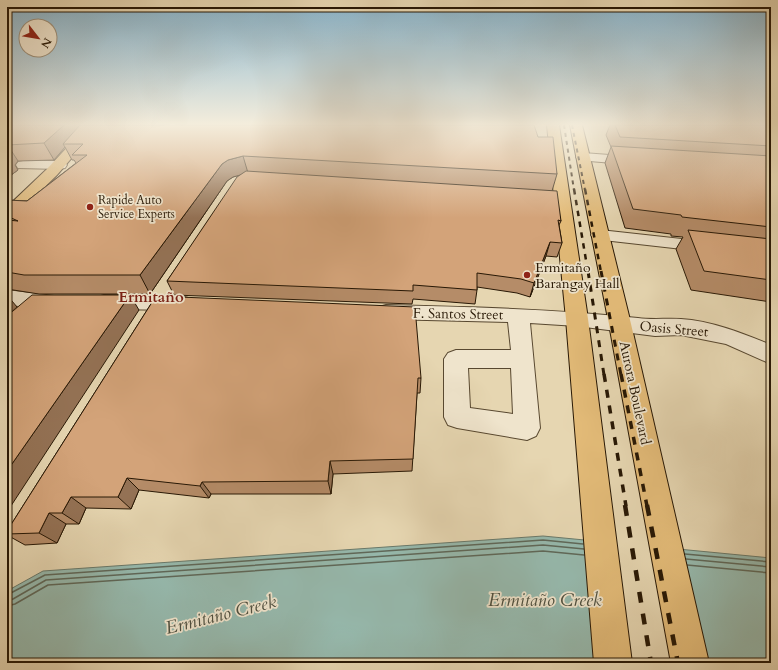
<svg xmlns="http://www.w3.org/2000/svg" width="778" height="670" viewBox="0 0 778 670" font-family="Cardo,serif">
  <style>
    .water { fill: #96b9ad; stroke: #6a796a }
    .pier { fill: #e6d6b1 }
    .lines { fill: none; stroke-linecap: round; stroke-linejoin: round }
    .shore { stroke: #5f6859; stroke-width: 1.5 }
    .minor-casing { stroke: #584830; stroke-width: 2 }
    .major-casing { stroke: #281805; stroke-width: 2 }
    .minor { fill: #efe4cc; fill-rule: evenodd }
    .major { fill: #e3bb78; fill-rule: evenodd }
    .rail-far4 { stroke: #281805; stroke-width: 2; stroke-dasharray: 4 4; stroke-linecap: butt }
    .rail-far3 { stroke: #281805; stroke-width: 2.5; stroke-dasharray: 5.5 5.5; stroke-linecap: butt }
    .rail-far2 { stroke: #281805; stroke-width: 3; stroke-dasharray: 7 7; stroke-linecap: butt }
    .rail-far1 { stroke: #281805; stroke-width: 3.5; stroke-dasharray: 8 8; stroke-linecap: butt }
    .rail { stroke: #281805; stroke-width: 4.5; stroke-dasharray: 11 11; stroke-linecap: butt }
    .wall { fill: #b58c68; stroke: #281805 }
    .shaded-wall { fill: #947255; stroke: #281805 }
    .building { fill: #d3a379; stroke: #281805 }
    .poi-dot { fill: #8f2418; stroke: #efe4cc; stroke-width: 1.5 }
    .labels { text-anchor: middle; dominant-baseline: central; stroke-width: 3.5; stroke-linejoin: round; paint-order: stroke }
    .far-poi-label { font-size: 12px; fill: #281805; stroke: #efe4cc; text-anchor: start }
    .poi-label { font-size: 14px; fill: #281805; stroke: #efe4cc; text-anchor: start }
    .street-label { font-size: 14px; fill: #281805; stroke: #efe4cc }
    .neighbourhood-label { font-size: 15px; font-weight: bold; fill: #7a1f14; stroke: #efe4cc }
    .near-water-label { font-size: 18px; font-style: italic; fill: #4e5040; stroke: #efe4cc }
  </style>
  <rect width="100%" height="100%" fill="#e6d6b1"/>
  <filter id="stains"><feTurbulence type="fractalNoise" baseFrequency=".005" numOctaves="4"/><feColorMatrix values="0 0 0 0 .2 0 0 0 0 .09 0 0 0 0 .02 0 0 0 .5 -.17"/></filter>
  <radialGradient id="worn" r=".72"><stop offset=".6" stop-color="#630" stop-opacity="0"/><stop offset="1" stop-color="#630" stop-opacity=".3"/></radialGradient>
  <path class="water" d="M543 536 771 558V663H7V591L43 571Z"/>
  <path class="pier" d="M594 539 677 547 706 663H610Z"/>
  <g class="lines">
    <g class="shore">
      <path d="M685 554 771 562"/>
      <path d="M686 559 771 567"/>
      <path d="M687 565 771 573"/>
      <path d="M7 595 45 575 543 540 583 544"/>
      <path d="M7 600 13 599 46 580 543 545 584 549"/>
      <path d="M7 606 15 604 48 585 543 551 584 555"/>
    </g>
    <g class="minor-casing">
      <g id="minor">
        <path d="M583 153 636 157 641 158 643 161 641 164 636 165 578 160 576 157 578 154Z"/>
        <path d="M23 161H60L65 162 67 165 65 168 60 169 18 168 16 165 18 162Z"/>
        <path d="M600 230 709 242 715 243 718 247 715 251 709 252 594 239 591 235 594 231Z"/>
        <path d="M7 290 62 297 65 302 62 307C44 312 25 307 7 304Z"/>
        <path d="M104 295 181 296 188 298 191 303 188 308 181 310 104 309 97 307 94 302 97 297Z"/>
        <path d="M386 305C471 307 554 309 638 318 653 320 667 318 681 319 712 321 742 333 771 345V364L726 344 681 335 655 336 577 326 530 323 540 428 536 436 527 440 457 428 448 425 444 417V359L448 353 456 350H511L508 322 386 319 379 317 376 312 379 307ZM468 368H511L513 414 470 408Z"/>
      </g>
    </g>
    <g class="major-casing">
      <g id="major">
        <path d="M88 125H100L57 175 13 218 7 220V207L47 169Z"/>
        <path d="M547 125H559L588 319 632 663H594L566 319Z"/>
        <path d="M570 125H582L631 324 709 663H671L609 324Z"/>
      </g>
    </g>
    <use href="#minor" class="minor"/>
    <use href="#major" class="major"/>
    <g class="rail-far4">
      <path d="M564 125 574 190"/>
      <path d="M572 125 585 190"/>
    </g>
    <g class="rail-far3">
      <path d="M574 189 588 272"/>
      <path d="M585 189 601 272"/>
    </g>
    <g class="rail-far2">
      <path d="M588 271 604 375"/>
      <path d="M601 271 621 375"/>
    </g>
    <g class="rail-far1">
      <path d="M604 374 626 506"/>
      <path d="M621 374 647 506"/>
    </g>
    <g class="rail">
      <path d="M625 505 651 663"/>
      <path d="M647 505 678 663"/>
    </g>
  </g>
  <g class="wall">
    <path d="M7 125 538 137 557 174 552 191 561 221 559 225 562 243 557 257 546 256 530 297 517 293 477 287V290L475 304 413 299 412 304 174 295 167 281 240 175 233 177 227 181 150 294H39L7 289V200L27 201 76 163 74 160H72L65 147 54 160 18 161 15 165 18 170 7 178Z"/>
    <path d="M610 125H771V302L691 290 676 249 683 237 671 236V234L625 228 605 163 611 147 606 135Z"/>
    <path d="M156 296 421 378 420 393H417L412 471 333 474 331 494H211L209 498 139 490 131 509 86 508 79 524H66L57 543 25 545 7 535V531Z"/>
  </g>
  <g class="shaded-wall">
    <path d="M64 125H86L63 144 65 147 54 160 44 143Z"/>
    <path d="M7 144 18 161 15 165 18 170 7 178Z"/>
    <path d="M243 156 248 173 233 177 227 181 150 294 140 275 222 164 228 160Z"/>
    <path d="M550 242 546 256 530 297 534 283Z"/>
    <path d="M7 295 17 307 7 316Z"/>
    <path d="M130 295 139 310 7 512V471Z"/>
    <path d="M330 461 333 474 331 494 328 481Z"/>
    <path d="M127 478 139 490 131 509 118 497Z"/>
    <path d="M202 482 211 494 209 498 200 486Z"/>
    <path d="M71 497 86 508 79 524 62 513Z"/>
    <path d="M49 513 66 524 57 543 39 533Z"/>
  </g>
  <g class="building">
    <path d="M7 125H64L44 143 7 145Z"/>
    <path d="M80 125H534L538 137H553L557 174 243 156 228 160 222 164 140 275H24L7 272V220L18 221 7 216V200L27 201 87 155H72L83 144H63Z"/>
    <path d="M615 125H771V146L620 137Z"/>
    <path d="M611 146 771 156V227L682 217 681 215 633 209Z"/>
    <path d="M246 171 557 191 561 221 558 220 562 243 550 242 534 283 521 279 477 273V290L413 285V291L167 281 237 177Z"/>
    <path d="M688 230 771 239V280L704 271Z"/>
    <path d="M32 295H130L7 471V316Z"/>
    <path d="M156 296 415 307 421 378H418L413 459 330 461 328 481 202 482 200 486 127 478 118 497H71L62 513H49L39 533 7 534V531Z"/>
  </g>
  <linearGradient id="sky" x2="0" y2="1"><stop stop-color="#87b6d0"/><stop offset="0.57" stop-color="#f4eddc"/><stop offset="1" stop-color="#f4eddc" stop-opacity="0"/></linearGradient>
  <rect width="778" height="218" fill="url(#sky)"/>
  <g class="poi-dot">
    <circle cx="90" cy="207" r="4"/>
    <circle cx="527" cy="275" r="4"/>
  </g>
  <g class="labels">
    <g class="far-poi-label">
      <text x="98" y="200">Rapide Auto<tspan x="98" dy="14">Service Experts</tspan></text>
    </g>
    <g class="poi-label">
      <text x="535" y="267">Ermitaño<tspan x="535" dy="16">Barangay Hall</tspan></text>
    </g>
    <g class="street-label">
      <text transform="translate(458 314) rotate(1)">F. Santos Street</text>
      <text transform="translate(674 329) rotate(5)">Oasis Street</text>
      <text transform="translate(635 393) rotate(78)">Aurora Boulevard</text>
    </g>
    <g class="neighbourhood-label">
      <text x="151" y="297">Ermitaño</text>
    </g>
    <g class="near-water-label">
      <text x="545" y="600">Ermitaño Creek</text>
      <text transform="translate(221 615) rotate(-14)">Ermitaño Creek</text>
    </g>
  </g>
  <rect width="778" height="670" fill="none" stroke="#e6d6b1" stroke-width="24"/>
  <rect x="8" y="8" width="762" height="654" fill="none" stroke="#281805" stroke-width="2"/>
  <rect x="12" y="12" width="754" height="646" fill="none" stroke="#281805"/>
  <g transform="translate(38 38) rotate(121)"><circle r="19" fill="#efe4cc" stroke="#9f927c"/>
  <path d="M0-3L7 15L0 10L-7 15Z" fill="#8f2418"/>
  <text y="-6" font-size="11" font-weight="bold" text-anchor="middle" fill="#281805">N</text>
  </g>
  <rect width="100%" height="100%" filter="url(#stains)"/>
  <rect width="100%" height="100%" fill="url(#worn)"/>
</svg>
